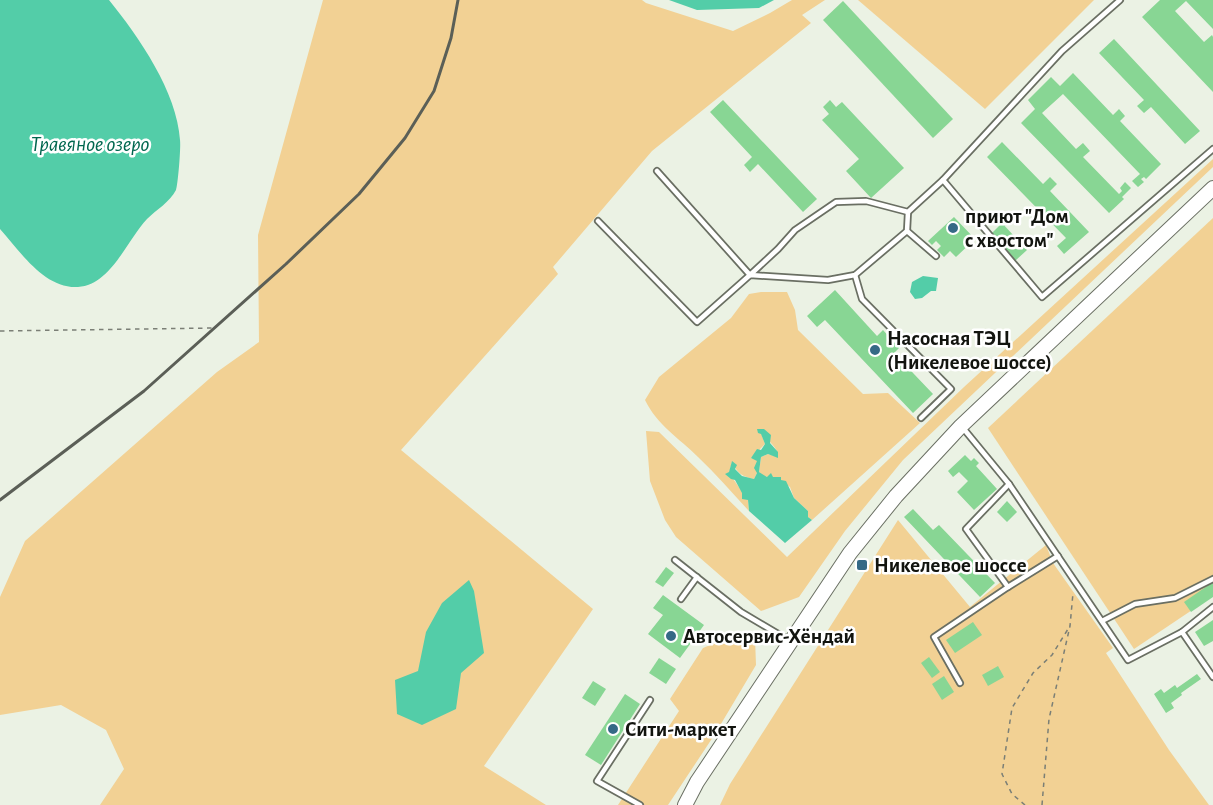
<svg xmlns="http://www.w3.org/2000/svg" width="1213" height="805" viewBox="0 0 1213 805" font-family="'Alegreya Sans',sans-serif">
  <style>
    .green { fill: #f2d194 }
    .water { fill: #53cda8 }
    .building { fill: #88d694 }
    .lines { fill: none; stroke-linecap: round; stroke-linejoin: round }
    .service-casing { stroke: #6a6f63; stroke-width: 8 }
    .secondary-casing { stroke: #6a6f63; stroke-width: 16 }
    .path { stroke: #7b7f76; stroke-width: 1.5; stroke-dasharray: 4.5 4.5; stroke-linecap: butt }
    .service { stroke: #fff; stroke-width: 4.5 }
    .secondary { stroke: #fff; stroke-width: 14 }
    .rail { stroke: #5b5f57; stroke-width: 3 }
    .poi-dot { fill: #356986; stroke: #fff; stroke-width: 2 }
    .labels { text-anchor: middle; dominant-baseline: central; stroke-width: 5; stroke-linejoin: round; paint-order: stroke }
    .poi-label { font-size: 21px; font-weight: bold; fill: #12140f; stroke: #fff; text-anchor: start }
    .water-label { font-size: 22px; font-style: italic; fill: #00674f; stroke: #fff }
  </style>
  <rect width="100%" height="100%" fill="#ebf2e4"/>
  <g class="green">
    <path d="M323 0H642L646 3 733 31 770 13 792 0H825L802 15 811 23 652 151 553 267 558 274 401 450 593 609 484 766 546 805H100L124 769 106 730 61 705 0 715V597L25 541 217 372 259 342 258 235Z"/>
    <path d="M858 0H1094L985 109Z"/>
    <path d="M1213 159V167L903 460 845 531 799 597 761 611 676 537 665 520 650 481 646 431 659 432 787 557 964 387Z"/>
    <path d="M1213 218V596L1134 649 988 428Z"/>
    <path d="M761 292H787L795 310 798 330 863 394 888 393 920 423 812 520 808 517V511L794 498 790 487 781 480 763 476 759 472 761 457 768 454 778 457C778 447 768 441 761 433L765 444 751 458 758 460 757 473 754 479C743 477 737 473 732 462L729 473 748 500 749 511C732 493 716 474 698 457 679 438 657 425 645 400L659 377 731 318 749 294Z"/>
    <path d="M898 520 970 607 1046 545 1053 563 1113 648 1106 653 1169 750 1209 805H720L730 784Z"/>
    <path d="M727 638H755L756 665 715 734 668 805H618L679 711 670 699 703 648Z"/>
  </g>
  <g class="water">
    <path d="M0 0H109C139 37 177 92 180 140 181 147 178 184 176 190 170 202 156 210 147 219 127 240 111 285 78 287 44 289 20 251 0 229Z"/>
    <path d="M669 0H774L759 8 697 10Z"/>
    <path d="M923 276 938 278 936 291H931L922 298 915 299 910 292 912 282Z"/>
    <path d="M757 429H764L771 435 770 443 778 452V458L768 454 761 457 759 472 767 477 771 473 773 477H781V480L786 481 794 498 808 511V517L812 520 785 543 749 511 748 500 742 499V493L735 480 731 479 725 474 729 472 732 461 737 465 735 469 742 476 754 479 757 473 754 468 757 461 751 458 757 449 761 450 765 444 761 434 758 433Z"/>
    <path d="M469 580 474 591 484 653 461 673 456 709 422 725 397 714 395 680 418 671 426 632 442 603Z"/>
  </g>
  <g class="building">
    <path d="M1160 0H1213V29L1186 1 1175 11 1204 42 1212 35 1213 37V92L1142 17Z"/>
    <path d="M843 1 953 119 933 138 823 20Z"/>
    <path d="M1114 39 1200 131 1185 144 1151 107 1144 113 1137 106 1144 100 1099 53Z"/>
    <path d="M1073 73 1113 115 1119 109 1125 116 1120 121 1161 164 1146 179 1144 177 1141 179 1144 182 1138 187 1132 181 1140 174 1063 94 1042 113 1076 149 1083 143 1090 151 1083 157 1119 194 1122 191 1120 188 1125 182 1131 188 1122 197 1124 199 1109 213 1021 123 1035 109 1028 100 1051 77 1060 86Z"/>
    <path d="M723 100 817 199 803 212 758 164 750 172 744 165 752 157 710 112Z"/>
    <path d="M830 100 836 107 842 102 904 168 871 198 846 171 859 159 822 120 829 114 823 107Z"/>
    <path d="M1002 142 1043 184 1050 177 1057 184 1050 191 1089 232 1064 254 1057 246 1066 238 987 157Z"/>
    <path d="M954 217 975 239 956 257 950 251 944 257 937 250 941 246 936 241 932 245 928 241Z"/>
    <path d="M1002 223 1027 250 1015 261 990 235Z"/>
    <path d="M835 290 877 336 883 330 899 348 894 353 933 394 913 413 825 320 817 327 807 316Z"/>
    <path d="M965 455 971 461 974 458 979 463 976 466 997 489 974 510 957 492 968 481 959 472 953 477 948 471Z"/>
    <path d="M1007 501 1017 512 1007 522 997 512Z"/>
    <path d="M913 509 933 530 939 525 995 583 980 597 904 517Z"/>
    <path d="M666 567 674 573 663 587 655 582Z"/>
    <path d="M1213 582V597L1191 612 1184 602Z"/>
    <path d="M663 595 704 625 680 658 648 634 663 615 653 608Z"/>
    <path d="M1213 620V641L1204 646 1195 632Z"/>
    <path d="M973 622 982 635 955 653 946 640Z"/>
    <path d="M929 657 940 672 932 678 921 663Z"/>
    <path d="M659 658 676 669 666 684 649 673Z"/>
    <path d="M998 666 1004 677 988 686 982 675Z"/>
    <path d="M1197 674 1201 679 1181 693 1182 695 1171 703 1174 708 1166 713 1154 694 1161 689 1164 693 1175 685 1177 688Z"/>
    <path d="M944 676 954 692 942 700 932 684Z"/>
    <path d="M593 681 606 689 595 706 582 698Z"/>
    <path d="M625 694 640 704 601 765 585 755Z"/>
  </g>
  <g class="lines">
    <g class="service-casing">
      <g id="service">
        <path d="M657 171 750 275 778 249 795 230 836 202 866 201 908 212 943 180 1062 51 1120 0"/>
        <path d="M943 180 1042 297 1213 149"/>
        <path d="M598 221 697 322 750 275 828 280 855 275 907 231 908 212"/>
        <path d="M907 231 936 256"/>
        <path d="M855 275 862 299 951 389 921 418"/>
        <path d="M963 428 1009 484 1128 660 1182 632 1213 677"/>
        <path d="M675 560 741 612 790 641"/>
        <path d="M1008 587 966 529 1009 484"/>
        <path d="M681 599 697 577"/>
        <path d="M1102 621 1135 604 1175 598 1213 579"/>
        <path d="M1182 632 1213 607"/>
        <path d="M960 683 934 637 1008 587 1058 556"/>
        <path d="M640 805 597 781 650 700"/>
      </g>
    </g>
    <g class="secondary-casing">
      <path id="secondary" d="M685 805 697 782 850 553 896 496 961 426 1213 188"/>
    </g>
    <g class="path">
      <path d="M0 331 215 328"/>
      <path d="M1025 805 1012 794 1002 774 1012 708 1033 673 1052 655 1068 629"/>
      <path d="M1042 805 1049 719 1070 626 1073 593"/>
    </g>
    <use href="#service" class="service"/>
    <use href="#secondary" class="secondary"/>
    <path class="rail" d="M0 500 144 391 286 264 359 194 405 138 434 91 451 38 458 0"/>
  </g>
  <g class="poi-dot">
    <circle cx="953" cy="228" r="6"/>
    <circle cx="875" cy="350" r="6"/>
    <rect x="856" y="559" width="12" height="12" rx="3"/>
    <circle cx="671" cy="636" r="6"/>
    <circle cx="613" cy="729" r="6"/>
  </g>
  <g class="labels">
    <g class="poi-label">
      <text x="965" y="216">приют "Дом<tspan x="965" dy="24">с хвостом"</tspan></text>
      <text x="887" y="338">Насосная ТЭЦ<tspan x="887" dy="24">(Никелевое шоссе)</tspan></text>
      <text x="874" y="565">Никелевое шоссе</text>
      <text x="683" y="636">Автосервис-Хёндай</text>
      <text x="625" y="729">Сити-маркет</text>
    </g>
    <g class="water-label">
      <text x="90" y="144">Травяное озеро</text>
    </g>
  </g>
</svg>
